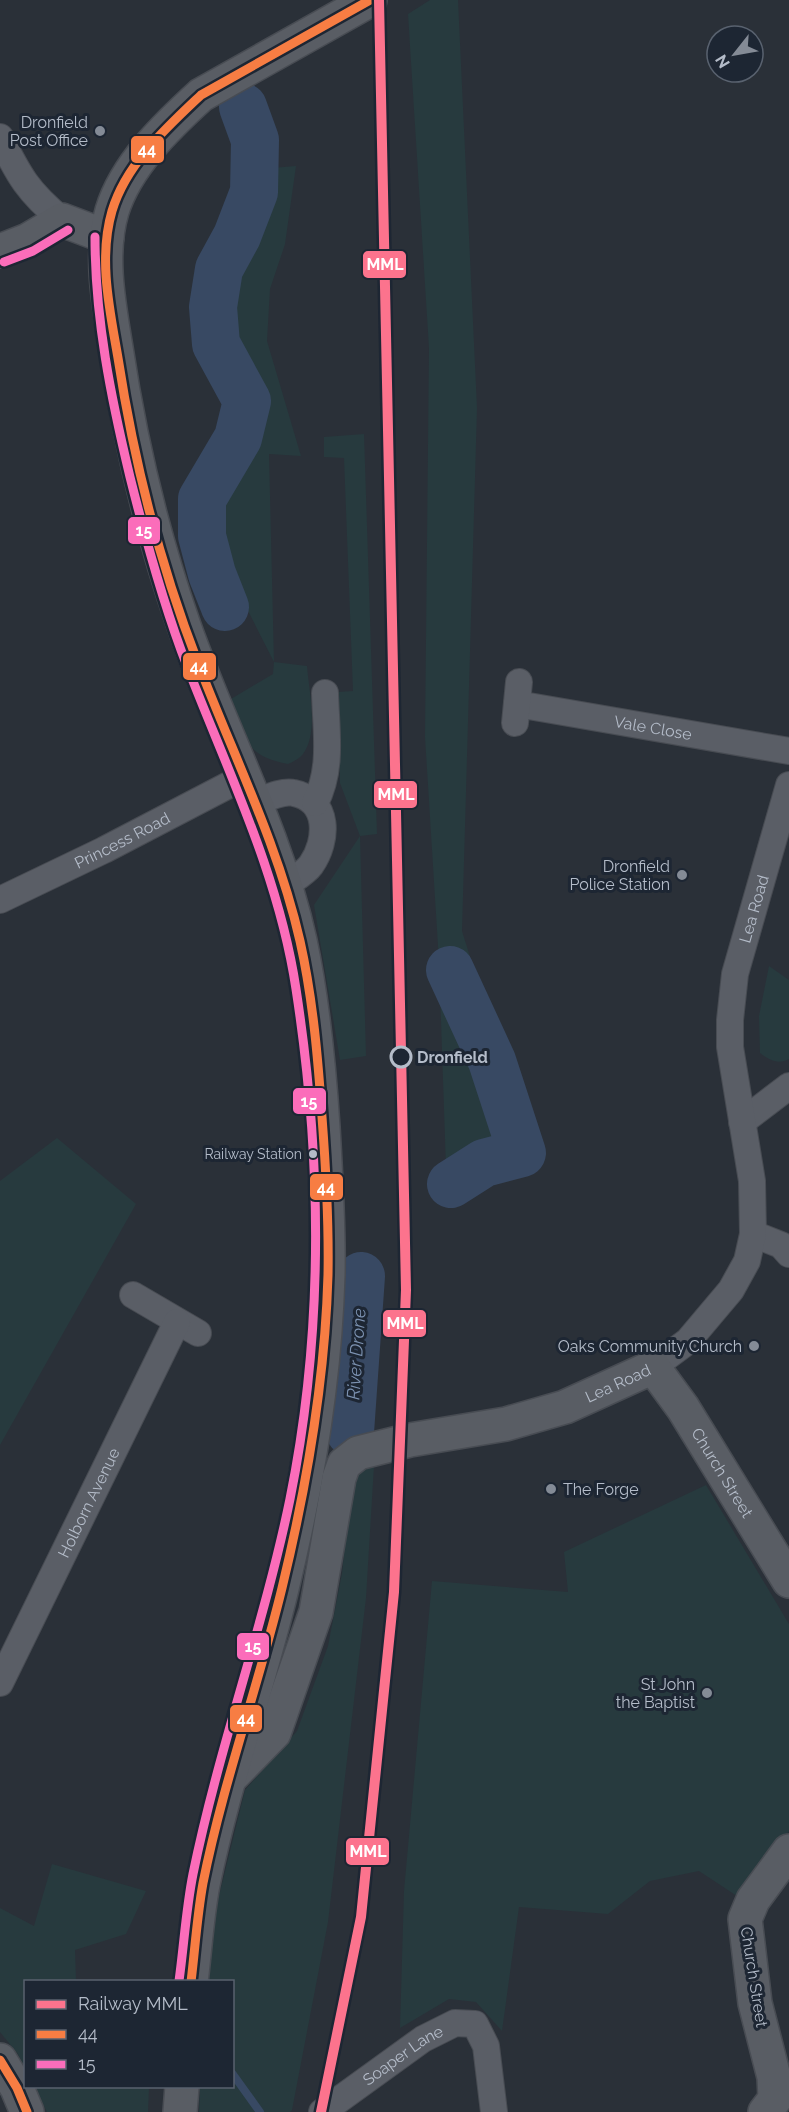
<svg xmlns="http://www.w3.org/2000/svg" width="789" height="2112" viewBox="0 0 789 2112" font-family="Raleway,sans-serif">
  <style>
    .green { fill: #273a3e }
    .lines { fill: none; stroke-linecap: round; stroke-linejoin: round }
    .stream { stroke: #384963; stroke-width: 8 }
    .river { stroke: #384963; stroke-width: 48 }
    .street-casing { stroke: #484c53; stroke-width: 28 }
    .secondary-casing { stroke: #484c53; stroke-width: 36 }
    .street { stroke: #5a5e66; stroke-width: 26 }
    .secondary { stroke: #595d64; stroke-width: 33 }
    .bus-1-casing { stroke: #1d2633; stroke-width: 14 }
    .bus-2-casing { stroke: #1d2633; stroke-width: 14 }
    .bus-1 { stroke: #f77d43; stroke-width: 9 }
    .bus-2 { stroke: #fb6dba; stroke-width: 9 }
    .rail-1-casing { stroke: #1d2633; stroke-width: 15 }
    .rail-1 { stroke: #fc738d; stroke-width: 10 }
    .poi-dot { fill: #848b96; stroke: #1d2633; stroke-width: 2 }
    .stop-dot { fill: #1d2633; stroke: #b4bcc9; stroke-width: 3 }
    .bus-dot { fill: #b4bcc9; stroke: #1d2633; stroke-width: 2 }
    .labels { text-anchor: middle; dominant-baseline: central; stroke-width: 6; stroke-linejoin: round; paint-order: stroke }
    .bus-label { font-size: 14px; fill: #b4bcc9; stroke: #1d2633; text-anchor: end }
    .poi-label { font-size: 16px; fill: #b4bcc9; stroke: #1d2633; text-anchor: end }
    .street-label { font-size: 16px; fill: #b4bcc9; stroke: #1d2633 }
    .stop-label { font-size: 16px; font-weight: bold; fill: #b4bcc9; stroke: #1d2633; text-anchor: start }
    .water-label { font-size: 18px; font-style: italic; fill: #7c92b1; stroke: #1d2633 }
    .line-badge { stroke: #1d2633; stroke-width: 2 }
    .badge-label { font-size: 16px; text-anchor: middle; font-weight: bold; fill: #fff }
  </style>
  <rect width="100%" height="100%" fill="#2a3038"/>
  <g class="green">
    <path d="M430 0H458L477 408 462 931 534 1162 447 1197 439 962 425 737 429 348 408 14Z"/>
    <path d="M296 166 285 244 270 289 267 341 301 456 269 454 274 662 307 666C309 692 319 732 303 754 300 758 293 762 288 764 242 755 247 738 231 699L273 674 274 662 243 601 225 607 212 574 202 536V499L238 438 247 401 216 344 213 307 219 269 237 236 236 171Z"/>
    <path d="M364 434 377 834 360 836 366 1056 340 1060 314 905 360 836 340 783 338 692 353 691 344 458 324 457V437Z"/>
    <path d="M769 966 789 980V1059C778 1065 769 1060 760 1053L759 1016Z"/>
    <path d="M57 1138 136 1204 0 1445V1181Z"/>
    <path d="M374 1466 366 1598 328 1922 292 2110 290 2112H199L200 2087 232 2086V1982L208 1981 213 1920 245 1790 297 1731 328 1646 342 1573 351 1490 359 1472Z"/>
    <path d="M706 1485 789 1624V1831L743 1900 699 1871 650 1881 608 1914 519 1907 502 2031 476 2002 449 1999 400 2028 404 1891 432 1581 568 1592 564 1552Z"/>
    <path d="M52 1864 146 1891 126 1934 75 1950 76 1981 26 1982 25 2069 18 2054 0 2032V1908L34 1926Z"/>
    <path d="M34 2087H149L148 2112H47Z"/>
  </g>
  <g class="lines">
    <path class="stream" d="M232 2073 260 2112"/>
    <g class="river">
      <path d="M225 607 212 574 202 536V499L238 438 247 401 216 344 213 307 219 269 237 236 254 192 255 140 243 107"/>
      <path d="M450 970 492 1061 522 1153 484 1163 451 1184"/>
      <path d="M350 1432 361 1276"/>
    </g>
    <g class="street-casing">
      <g id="street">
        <path d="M0 137C19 176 28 192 62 220"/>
        <path id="s1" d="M517 704 789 751"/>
        <path d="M515 723 519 682"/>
        <path d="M254 803C265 799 282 790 294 793 330 800 328 841 311 865 305 873 294 879 286 885"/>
        <path d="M315 803C333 769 326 731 325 693"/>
        <path id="s2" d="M0 900 104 850 244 777"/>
        <path d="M742 1122 789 1086"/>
        <path d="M753 1234 781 1245 789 1254"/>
        <path d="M133 1295 198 1333"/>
        <path id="s3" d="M653 1367 688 1341 731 1290 747 1261 753 1234 752 1181 730 1047V1020L735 974 789 785"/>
        <path id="s4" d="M0 1683 177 1322"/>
        <path id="s5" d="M322 2112 423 2039 455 2023 475 2024 486 2046 494 2112"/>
      </g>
    </g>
    <g class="secondary-casing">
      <g id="secondary">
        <path d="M0 251 28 240 62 220 107 237"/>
        <path id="s6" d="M230 1778 274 1733 316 1612 339 1478 344 1464 358 1453 410 1440 506 1424 565 1407 653 1367 683 1408 789 1581"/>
        <path d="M191 1982C195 1949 197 1915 203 1884 224 1783 258 1687 282 1588 307 1486 325 1381 328 1275 329 1226 326 1177 323 1127 319 1065 313 1002 300 941 276 832 221 731 184 626 153 537 130 442 116 348 109 305 99 255 112 211 126 165 167 126 201 95L370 0"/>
        <path d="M0 2060 17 2088 27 2112"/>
        <path d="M180 2112 182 2086"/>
        <path d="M765 2112 775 2099 774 2077 755 2003 745 1919 753 1900 789 1851"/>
      </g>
    </g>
    <use href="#street" class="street"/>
    <use href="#secondary" class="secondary"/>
    <g class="bus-1-casing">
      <g id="bus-1">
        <path d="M191 1982C195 1949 197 1916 203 1883 223 1783 258 1687 282 1588 307 1485 325 1381 328 1275 329 1223 326 1170 322 1117 318 1059 313 999 300 941 278 844 233 755 198 663 160 565 134 462 118 358 110 311 98 259 112 211 126 164 166 128 201 95L370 0"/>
        <path d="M0 2060 17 2088 27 2112"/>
      </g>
    </g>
    <g class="bus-2-casing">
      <g id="bus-2">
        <path d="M95 237C95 319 111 398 130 477 146 541 163 604 187 666 228 772 279 875 296 989 322 1158 324 1331 290 1499 264 1625 219 1747 193 1874 186 1909 184 1945 179 1981"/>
        <path d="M4 262 33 251 68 230"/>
      </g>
    </g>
    <use href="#bus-1" class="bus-1"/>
    <use href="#bus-2" class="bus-2"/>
    <g class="rail-1-casing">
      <path id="rail-1" d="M321 2112 361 1917 394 1592 406 1290 379 0"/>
    </g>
    <use href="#rail-1" class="rail-1"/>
  </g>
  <g class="poi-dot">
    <circle cx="100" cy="131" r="6"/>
    <circle cx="682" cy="875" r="6"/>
    <circle cx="754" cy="1346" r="6"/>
    <circle cx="551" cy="1489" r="6"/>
    <circle cx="707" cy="1693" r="6"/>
  </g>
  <circle class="stop-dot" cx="401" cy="1057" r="10"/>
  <circle class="bus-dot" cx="313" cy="1154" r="5"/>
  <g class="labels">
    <g class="bus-label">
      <text x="302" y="1154">Railway Station</text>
    </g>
    <g class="poi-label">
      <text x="88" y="122">Dronfield<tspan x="88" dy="18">Post Office</tspan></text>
      <text x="670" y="866">Dronfield<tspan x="670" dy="18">Police Station</tspan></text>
      <text x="742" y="1346">Oaks Community Church</text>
      <text x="563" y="1489" text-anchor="start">The Forge</text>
      <text x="695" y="1684">St John<tspan x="695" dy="18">the Baptist</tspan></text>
    </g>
    <g class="street-label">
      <text stroke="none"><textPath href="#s1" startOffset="138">Vale Close</textPath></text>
      <text stroke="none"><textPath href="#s2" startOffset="136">Princess Road</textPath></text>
      <text stroke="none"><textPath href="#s3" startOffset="501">Lea Road</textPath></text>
      <text stroke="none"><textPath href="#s6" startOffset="630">Lea Road</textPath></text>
      <text stroke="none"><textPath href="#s6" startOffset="795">Church Street</textPath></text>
      <text stroke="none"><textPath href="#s4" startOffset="201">Holborn Avenue</textPath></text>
      <text transform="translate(754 1977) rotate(81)">Church Street</text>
      <text stroke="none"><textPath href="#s5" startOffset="99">Soaper Lane</textPath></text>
    </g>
    <g class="stop-label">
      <text x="417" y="1057">Dronfield</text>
    </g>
    <g class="water-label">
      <text transform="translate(356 1354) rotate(-86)">River Drone</text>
    </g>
  </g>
  <g class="line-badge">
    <rect x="130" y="135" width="35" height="29" rx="6" fill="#f77d43"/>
    <rect x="362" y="250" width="45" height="29" rx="6" fill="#fc738d"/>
    <rect x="127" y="516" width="34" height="29" rx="6" fill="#fb6dba"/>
    <rect x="182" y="652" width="35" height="29" rx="6" fill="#f77d43"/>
    <rect x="373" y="780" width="45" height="29" rx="6" fill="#fc738d"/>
    <rect x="292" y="1087" width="35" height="28" rx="6" fill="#fb6dba"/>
    <rect x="309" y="1173" width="35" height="28" rx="6" fill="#f77d43"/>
    <rect x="382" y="1309" width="45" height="29" rx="6" fill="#fc738d"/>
    <rect x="236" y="1632" width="34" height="29" rx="6" fill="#fb6dba"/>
    <rect x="229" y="1704" width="34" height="29" rx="6" fill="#f77d43"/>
    <rect x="345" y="1837" width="45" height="29" rx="6" fill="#fc738d"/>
  </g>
  <g class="badge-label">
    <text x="147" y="155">44</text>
    <text x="385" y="270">MML</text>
    <text x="144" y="536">15</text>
    <text x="199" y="672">44</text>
    <text x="396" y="800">MML</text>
    <text x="309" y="1107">15</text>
    <text x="326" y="1193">44</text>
    <text x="405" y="1329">MML</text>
    <text x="253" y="1652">15</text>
    <text x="246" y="1724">44</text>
    <text x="368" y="1857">MML</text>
  </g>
  <rect x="24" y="1980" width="210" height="108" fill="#1d2633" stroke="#59626f" stroke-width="1.5"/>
  <rect x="36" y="2000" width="30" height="9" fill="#fc738d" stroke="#59626f" stroke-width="1.5"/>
  <text x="78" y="2010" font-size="18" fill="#b4bcc9">Railway MML</text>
  <rect x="36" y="2030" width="30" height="9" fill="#f77d43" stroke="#59626f" stroke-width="1.5"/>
  <text x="78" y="2040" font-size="18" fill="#b4bcc9">44</text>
  <rect x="36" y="2060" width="30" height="9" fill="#fb6dba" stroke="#59626f" stroke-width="1.5"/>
  <text x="78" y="2070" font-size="18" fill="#b4bcc9">15</text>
  <g transform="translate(735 54) rotate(239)"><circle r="28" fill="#1d2633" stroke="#59626f" stroke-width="1.5"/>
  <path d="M0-4.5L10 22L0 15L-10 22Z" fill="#848b96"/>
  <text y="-9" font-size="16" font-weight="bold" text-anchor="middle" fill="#b4bcc9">N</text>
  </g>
</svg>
